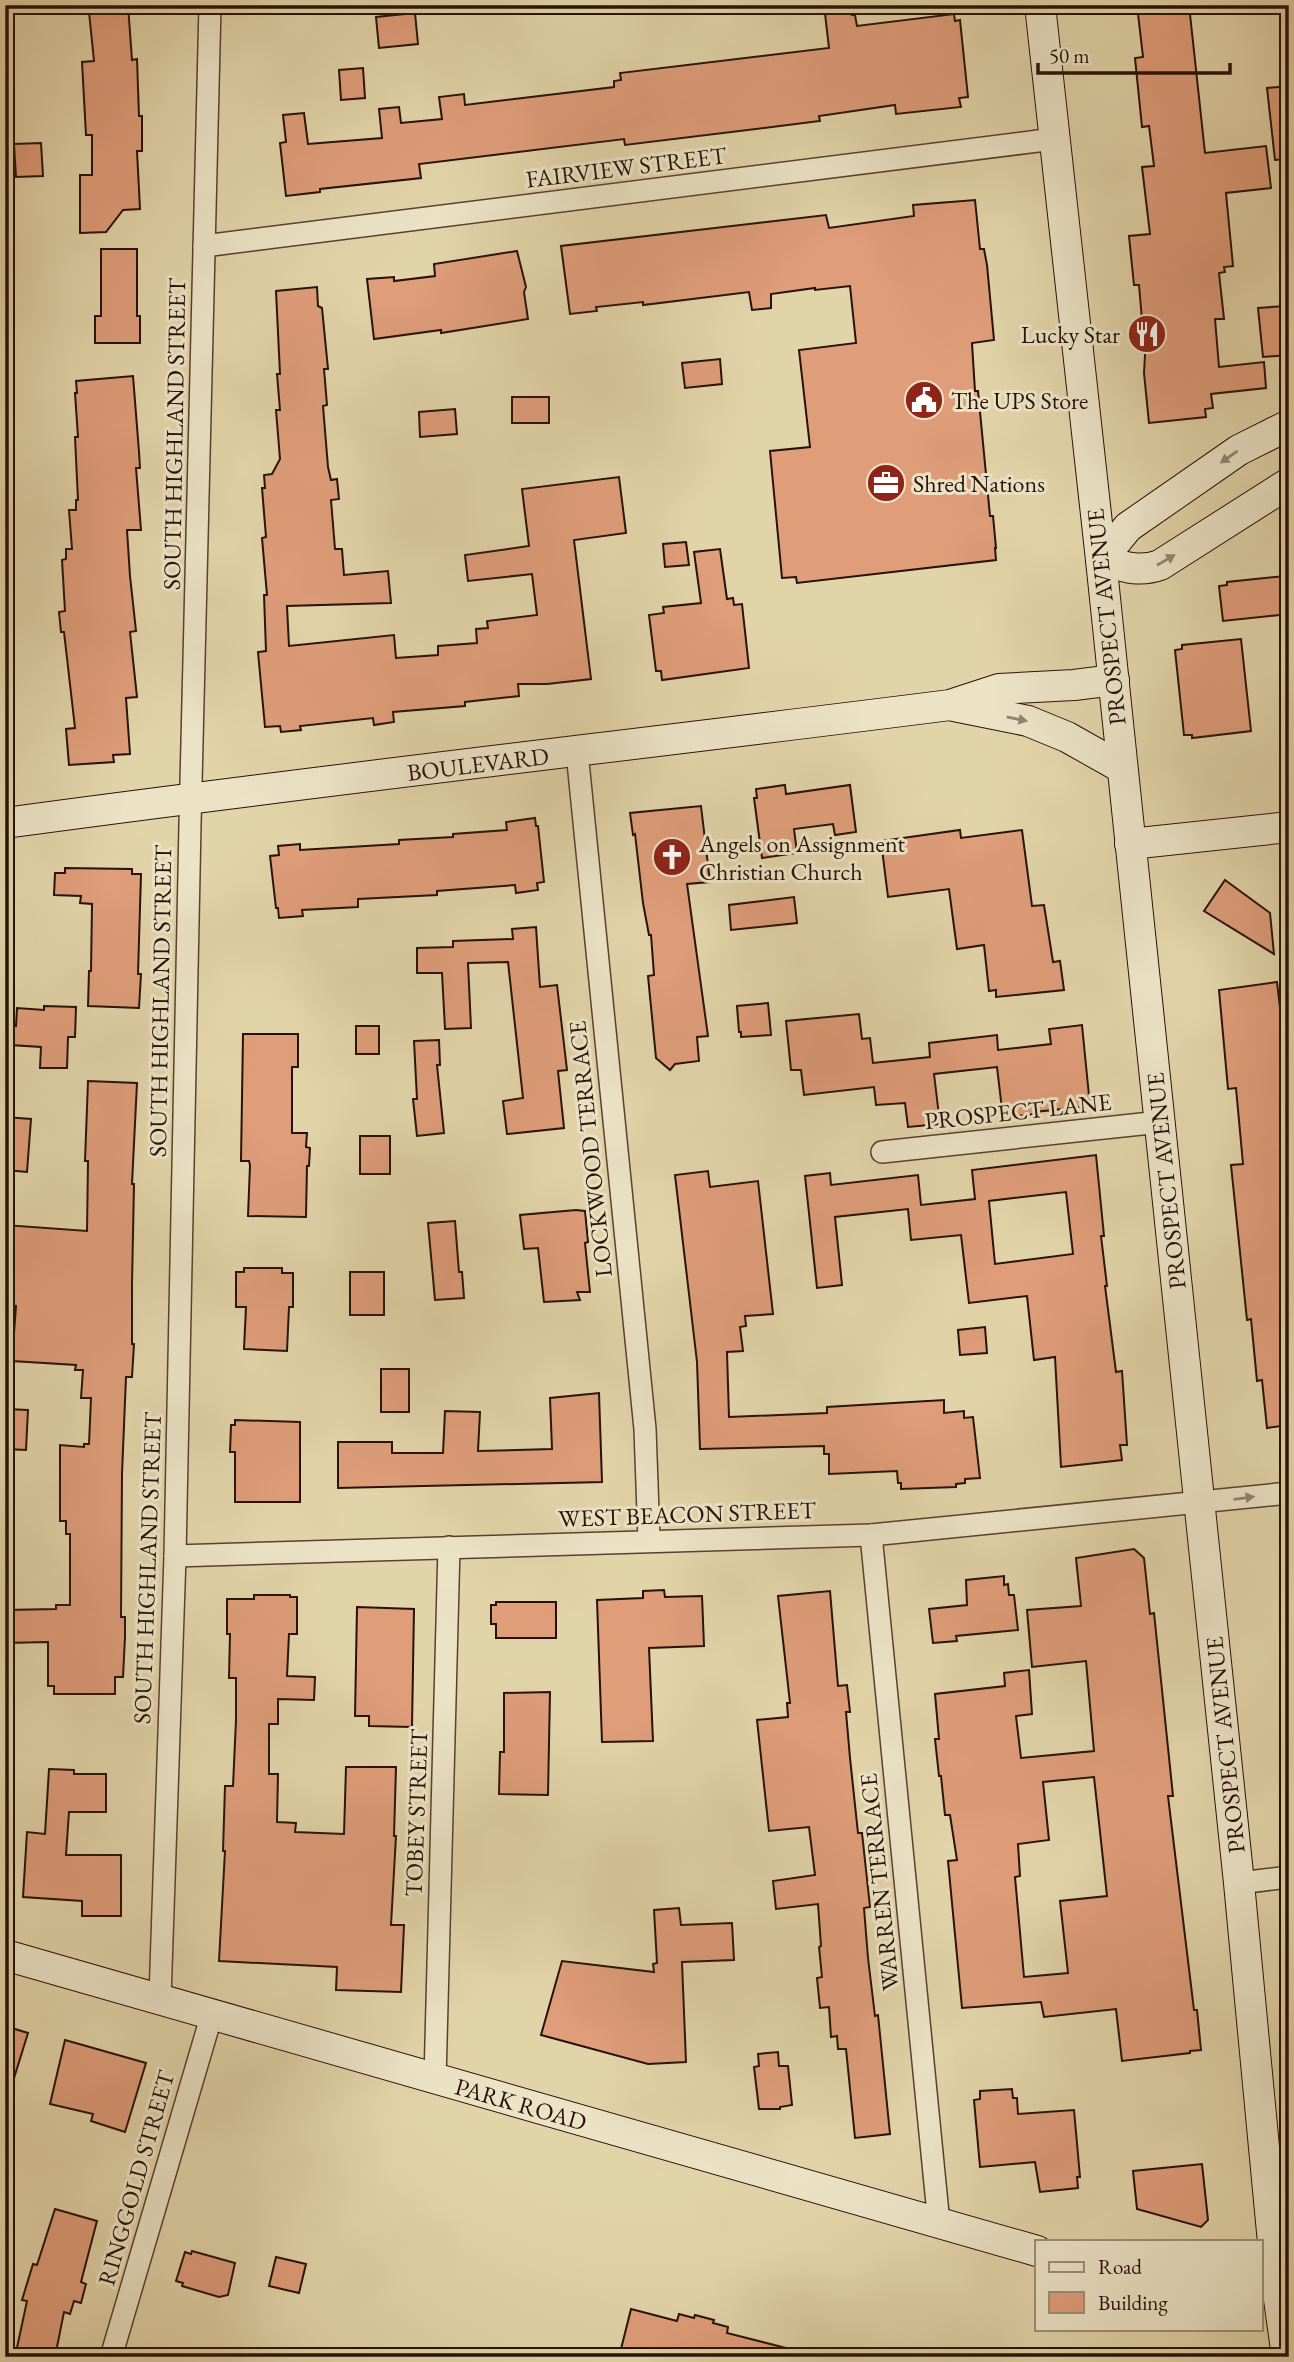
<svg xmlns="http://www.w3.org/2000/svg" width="1294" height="2362" viewBox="0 0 1294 2362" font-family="'EB Garamond',serif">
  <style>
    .building { fill: #df9d7a; stroke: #271106; stroke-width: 2; fill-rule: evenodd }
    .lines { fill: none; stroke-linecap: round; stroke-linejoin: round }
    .minor-casing { stroke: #56422f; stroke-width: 24 }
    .secondary-casing { stroke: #271106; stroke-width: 32 }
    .minor { stroke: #ece3c7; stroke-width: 21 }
    .secondary { stroke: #ece3c7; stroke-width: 30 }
    .oneway { fill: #938470 }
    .labels { text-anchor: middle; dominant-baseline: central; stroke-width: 6; stroke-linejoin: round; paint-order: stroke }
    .street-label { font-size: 24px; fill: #271106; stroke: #ece3c7 }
    .poi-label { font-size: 24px; fill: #271106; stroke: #ece3c7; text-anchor: start }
  </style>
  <rect width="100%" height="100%" fill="#e2d4a9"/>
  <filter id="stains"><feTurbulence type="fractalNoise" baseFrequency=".00286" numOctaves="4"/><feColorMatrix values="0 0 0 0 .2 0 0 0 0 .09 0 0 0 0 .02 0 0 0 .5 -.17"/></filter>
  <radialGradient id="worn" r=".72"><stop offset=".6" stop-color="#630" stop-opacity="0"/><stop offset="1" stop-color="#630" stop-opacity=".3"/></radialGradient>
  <g class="building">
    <path d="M94 5H128L132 60 137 59 139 116H142V151H137L140 209 123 210 106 232 80 233V175H92V135H86L82 62 94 61 89 12H95Z"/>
    <path d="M824 5H851L852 15H855L857 26 954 14 955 21 960 20 968 97 959 98 961 107 896 114 895 105 819 116 820 121 625 145 624 139 419 164 421 178 320 189V192L286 196 280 143 286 142 283 115 304 113 308 144 382 138 379 109 399 107 401 123 442 119 439 97 464 94 465 105 614 87V81L621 80 620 73 829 48Z"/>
    <path d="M1137 5H1189L1205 153 1266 146 1271 188 1226 193 1233 266 1224 267 1225 272 1219 273 1224 319H1215L1219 367 1264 362 1266 388 1211 394 1213 408 1205 409 1206 417 1149 423 1144 373 1145 355 1139 285H1134L1129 236 1150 234 1142 167 1154 166 1149 126 1142 127 1135 58 1143 57Z"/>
    <path d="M415 13 418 44 379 48 376 17Z"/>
    <path d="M363 68 365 98 341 100 339 70Z"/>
    <path d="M1289 86V159L1275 160 1267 88Z"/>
    <path d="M41 143 43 176 16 177 14 144Z"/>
    <path d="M975 200 980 249H984L987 265 994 340 972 343 975 391H978L990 516H993L996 548H995L996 560 797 583 796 577 782 578 770 451 810 447 799 350 856 343 850 286 815 290V288L771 294V308L752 310 749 292 643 305V302L596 307 597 311 570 314 561 246 826 215 829 228 914 216 913 205Z"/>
    <path d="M101 249H137V316H140V343H95V316H101Z"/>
    <path d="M517 251 526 287 524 292 528 319 441 333V330L374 339 367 279 394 277V281L435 276 434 264Z"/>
    <path d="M317 287 318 306 322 308 328 369H324L327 405 323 406 328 467 331 480 337 479 339 499 331 500 335 549H342L344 575 388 571 391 603 287 606 289 646 394 635 396 658 438 655V646L477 643 476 629 488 628 487 621 537 615 532 574 468 581 465 555 529 546 522 489 619 477 626 533 574 540 591 679 547 684H518L519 696 465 702V706L393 712 394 722 374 725 373 718 300 726 301 730 281 732 280 726 265 727 258 652 266 651 264 595H267L262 538 266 537 262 488H265L264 475 272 474 280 459 276 410H280L277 374H280L276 291Z"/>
    <path d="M1285 306 1289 355 1263 357 1258 308Z"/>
    <path d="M720 359 722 384 685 388 682 363Z"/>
    <path d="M133 376 139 452 140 468H136L141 530H127L130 576 136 631 130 632 137 697 126 698 130 754 113 755 114 762 69 765 66 729 75 728 64 632H61L59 612 65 611 62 560 66 559V549H72L69 510H76V500H78L75 437H78L75 393H77L76 381Z"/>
    <rect x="512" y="397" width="37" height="26"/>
    <path d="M455 409 457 434 420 437 419 412Z"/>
    <path d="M686 542 689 565 665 567 663 544Z"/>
    <path d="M720 549 727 599 733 598 734 605 742 604 749 668 662 680 661 671H656L649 615 664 613 663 607 701 603 694 552Z"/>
    <path d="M1285 576 1289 614 1223 621 1219 586 1227 585V582Z"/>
    <path d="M1241 639 1251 731 1192 738V735H1184L1175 650 1182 649V645Z"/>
    <path d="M785 785 786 794 850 785 856 832 835 835 833 824 794 829 797 853 762 858 754 798H757L756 789Z"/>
    <path d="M701 806 710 882 687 884 708 1036 697 1037 699 1061 675 1064 670 1070 656 1058 648 976 654 975 651 935H649L643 903 635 834 633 835 630 813Z"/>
    <path d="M535 818 536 826H538L544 882 537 883 538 890 516 893 515 885 437 891V895L358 899V907L302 910 303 916 279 918 278 908H276L270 856 279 855 278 846 300 844V850L399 844V840L453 837V834L507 830 506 822Z"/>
    <path d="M960 830 961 838 1022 830 1032 906 1044 905 1053 962 1060 961 1064 990 996 997V990L989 991 984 945 957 949 949 889 888 897 881 841Z"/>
    <path d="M65 868 132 869V874H141L138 974H141L139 1008 88 1006 89 971H91L92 904 80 903 81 896 54 895 55 873H65Z"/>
    <path d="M1225 880 1270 913 1274 954 1204 911Z"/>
    <path d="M794 897 797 923 731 930 729 905Z"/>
    <path d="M536 927 540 987 557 985 567 1070 558 1071 564 1128 507 1134 503 1101 523 1098 508 962 468 963 471 1028 445 1029 442 973H417V948L453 947V941L513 939 512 929Z"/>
    <path d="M1277 982 1285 1051 1289 1050V1084H1287L1289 1106V1425L1267 1428 1262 1380 1257 1381 1251 1319 1247 1320 1231 1165 1243 1164 1236 1088 1228 1089 1219 990Z"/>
    <path d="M768 1003 771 1035 741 1037V1032H739L737 1006Z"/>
    <path d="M44 1006 76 1007 75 1037H68L67 1068H40L41 1047 10 1045 11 1025 16 1026 17 1008 44 1010Z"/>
    <path d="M859 1014 862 1039 870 1038 873 1063 930 1057 929 1043 997 1035 998 1050 1051 1044 1049 1029 1082 1025 1090 1106 1035 1112V1114L1003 1118 997 1067 934 1074 940 1124 908 1127 905 1103 876 1105 874 1087 804 1095 801 1070H791L786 1021Z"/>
    <rect x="356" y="1026" width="23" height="28"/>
    <path d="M243 1034H298V1067H292V1133H307L306 1147 310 1148 309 1166H307L306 1217 248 1216 250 1165 249 1161H241Z"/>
    <path d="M439 1040 440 1065H437L444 1133 417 1136 413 1099H417L414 1041Z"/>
    <path d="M88 1081 137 1083 132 1184H134L132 1284V1344H134L132 1377H126L122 1474 121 1617H125V1637L123 1677H115V1694H54V1686H48V1642L5 1643V1610L56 1609V1605H70V1534H66V1521H60V1445L84 1447V1444H89L91 1398H81L83 1370H75L76 1365 12 1361 16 1306 5 1305V1225L87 1231 88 1161H85Z"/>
    <path d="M5 1117 31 1119 27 1172 5 1170Z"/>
    <rect x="360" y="1136" width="30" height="38"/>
    <path d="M1096 1155 1104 1236H1101L1107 1286H1105L1116 1372 1122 1371 1127 1445H1120L1122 1460 1061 1467 1055 1357 1034 1360 1027 1296 969 1303 961 1235 911 1240 908 1209 835 1217 842 1285 817 1288 805 1176 830 1173 831 1185 918 1175 921 1205 975 1199 972 1170ZM1066 1192 1073 1254 995 1264 989 1201Z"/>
    <path d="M708 1171 710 1187 758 1181 773 1314 745 1316 746 1326 740 1327 743 1351 727 1352 729 1417 827 1413V1407L944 1400V1413L964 1411V1418L973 1417 980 1478 965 1479V1483L956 1484V1487L901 1489V1483H898L897 1471 829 1474V1454H824V1446L700 1449 697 1362 675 1175Z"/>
    <path d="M576 1210 585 1211 588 1242 585 1243 590 1292H577L580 1300 544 1302 538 1248 524 1249 520 1215Z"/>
    <path d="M455 1221 459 1272H462L464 1298 435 1300 428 1223Z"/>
    <path d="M244 1268H282V1273H293V1307H289L287 1351 244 1349 246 1307H236V1272H244Z"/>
    <rect x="350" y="1272" width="34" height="43"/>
    <path d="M985 1327 987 1353 960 1355 958 1330Z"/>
    <rect x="381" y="1369" width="28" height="43"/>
    <path d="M599 1393 602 1482 338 1488V1442H392V1453H443L445 1411 480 1412 478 1451 552 1449 550 1398Z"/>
    <path d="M6 1409 28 1410 26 1450 5 1449Z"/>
    <path d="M235 1420 300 1422V1502H235V1452H230L231 1425H235Z"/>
    <path d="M1134 1549 1144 1558 1150 1614 1154 1613 1173 1796H1168L1194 2010H1197L1201 2050 1190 2051V2053L1122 2061 1116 2009 1044 2017 1041 2002 962 2008 948 1861 957 1860 950 1815H945L941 1776H939L935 1739H939L935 1694 1005 1686 1004 1673 1029 1670 1032 1714 1016 1716 1021 1758 1094 1751 1086 1661 1032 1667 1027 1610 1081 1606 1076 1558ZM1094 1777 1107 1896 1060 1901 1068 1973 1024 1977 1015 1877 1020 1876 1018 1844 1049 1840 1043 1782Z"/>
    <path d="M1004 1576V1585L1008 1584 1009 1595H1014L1018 1630 956 1636 957 1641 933 1643 929 1609 967 1605 966 1580Z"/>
    <path d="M664 1590 665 1597 702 1596 704 1646 649 1648 653 1741 602 1742 597 1600 643 1598V1591Z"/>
    <path d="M830 1591 838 1686 847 1685 850 1712H846L850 1758 858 1833H862L870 1907 864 1908 868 1958 875 2016 878 2015 890 2134 855 2138 846 2049H838L837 2036 831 2037 829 2007 820 2008 817 1978 822 1977 819 1947 821 1946 818 1904 776 1909 773 1881 815 1875 809 1827 769 1831 757 1720 788 1717 787 1703H790L778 1596Z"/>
    <path d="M254 1595H290V1597H297V1634H289L287 1676 315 1677 314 1700 278 1699V1724H269V1774H278L277 1822 296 1823 295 1832 344 1834 346 1767H396L394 1836H396L391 1925H404L401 1992 336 1990 337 1967 219 1961 225 1851H223L225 1786H233L236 1720V1678H229L230 1634H227V1599H254Z"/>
    <path d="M496 1602H556V1638H496V1624H491V1605H496Z"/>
    <path d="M357 1607 414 1609 412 1727 369 1726V1716H355Z"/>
    <path d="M550 1692 548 1795 499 1794 500 1752H504V1693Z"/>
    <path d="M49 1769 74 1770V1774H106V1812H69L66 1855H121V1916H82V1901L23 1897 27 1832 45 1834Z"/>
    <path d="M679 1908 681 1925 732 1923 734 1960 682 1962 686 2062 648 2064 541 2035 562 1961 654 1972 653 1964 657 1963 654 1910Z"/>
    <path d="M5 2026 28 2033 10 2091 5 2090Z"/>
    <path d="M65 2040 146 2063 125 2132 91 2121 93 2114 50 2104Z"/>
    <path d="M778 2052 779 2066H788L792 2105 780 2107V2109H759L754 2067 759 2066 758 2054Z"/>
    <path d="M1012 2089 1013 2098H1017L1018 2114 1074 2110 1080 2177H1077L1078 2188 1040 2192 1035 2162 980 2167 974 2100 980 2099V2091Z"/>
    <path d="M1202 2164 1208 2220 1201 2227 1137 2209 1133 2171Z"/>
    <path d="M55 2209 97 2221 81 2282 86 2284 81 2303 74 2301 70 2314 64 2312 55 2357H15L27 2301 22 2300 33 2264 37 2265Z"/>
    <path d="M192 2251 235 2263 228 2295 219 2297 182 2286 183 2283 176 2281 185 2252 191 2254Z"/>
    <path d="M276 2257 306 2264 299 2293 269 2286Z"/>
    <path d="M631 2309 677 2321 679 2314 694 2318 695 2315 714 2320 713 2323 728 2327 727 2333 790 2349 789 2357H619Z"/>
  </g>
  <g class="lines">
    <g class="minor-casing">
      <g id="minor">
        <path d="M204 246 1054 139"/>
        <path d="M577 752 645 1429 649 1540"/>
        <path d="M882 1152 1160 1122"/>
        <path d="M871 1535 939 2224"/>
        <path d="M175 1556 871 1535 1289 1493"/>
        <path d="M1239 1883 1289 1877"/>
        <path d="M160 1998 175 1556 190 824 210 5"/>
        <path d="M435 2080 449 1547"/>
        <path d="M111 2357 212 2014"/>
      </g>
    </g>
    <g class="secondary-casing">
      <g id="secondary">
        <path d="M1040 5 1101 560 1239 1883 1277 2285 1287 2357"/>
        <path d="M1289 425 1239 450 1128 527 1101 560C1122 566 1138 573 1160 565L1289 483"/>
        <path d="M954 706 1028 721 1067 737 1122 768"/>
        <path d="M5 823C320 780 635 745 950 705L999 689 1074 685 1114 680"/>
        <path d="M1130 844 1289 827"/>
        <path d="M5 1955 1037 2251"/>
      </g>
    </g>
    <use href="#minor" class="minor"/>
    <use href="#secondary" class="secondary"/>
  </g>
  <defs><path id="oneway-solid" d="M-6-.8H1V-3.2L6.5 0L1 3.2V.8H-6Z" transform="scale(1.75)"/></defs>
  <g class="oneway">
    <use href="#oneway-solid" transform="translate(1229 457) rotate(145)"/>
    <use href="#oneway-solid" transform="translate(1166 560) rotate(-30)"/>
    <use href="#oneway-solid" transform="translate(1017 719) rotate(12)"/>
    <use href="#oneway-solid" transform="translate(1244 1498) rotate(-7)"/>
  </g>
  <defs>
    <g id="restaurant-disc" transform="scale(2.0125)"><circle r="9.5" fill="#8f2418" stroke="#ece3c7"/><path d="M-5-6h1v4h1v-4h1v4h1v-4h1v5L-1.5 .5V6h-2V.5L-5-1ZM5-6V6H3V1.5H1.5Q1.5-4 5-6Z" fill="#fff"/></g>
    <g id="civic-disc" transform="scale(2.0125)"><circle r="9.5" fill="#8f2418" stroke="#ece3c7"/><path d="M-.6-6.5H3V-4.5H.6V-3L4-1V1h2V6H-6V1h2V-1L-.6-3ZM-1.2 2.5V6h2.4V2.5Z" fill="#fff"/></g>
    <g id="office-disc" transform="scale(2.0125)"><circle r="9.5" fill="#8f2418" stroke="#ece3c7"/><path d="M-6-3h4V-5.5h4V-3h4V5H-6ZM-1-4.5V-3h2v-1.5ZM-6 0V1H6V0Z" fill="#fff"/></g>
    <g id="church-disc" transform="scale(2.0125)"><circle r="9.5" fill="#8f2418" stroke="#ece3c7"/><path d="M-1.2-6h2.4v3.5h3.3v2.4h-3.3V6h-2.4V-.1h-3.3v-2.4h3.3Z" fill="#fff"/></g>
  </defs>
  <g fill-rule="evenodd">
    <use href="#restaurant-disc" x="1147" y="334"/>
    <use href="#civic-disc" x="924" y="400"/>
    <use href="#office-disc" x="886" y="483"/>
    <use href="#church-disc" x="672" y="857"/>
  </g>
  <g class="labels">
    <g class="street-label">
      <text transform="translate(626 167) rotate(-7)">FAIRVIEW STREET</text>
      <text transform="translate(174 434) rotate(-89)">SOUTH HIGHLAND STREET</text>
      <text transform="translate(1106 617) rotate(-96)">PROSPECT AVENUE</text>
      <text transform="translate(478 764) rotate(-7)">BOULEVARD</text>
      <text transform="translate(160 1001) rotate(-89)">SOUTH HIGHLAND STREET</text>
      <text transform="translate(1018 1111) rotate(-6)">PROSPECT LANE</text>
      <text transform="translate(590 1149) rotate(-96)">LOCKWOOD TERRACE</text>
      <text transform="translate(1166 1181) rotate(-96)">PROSPECT AVENUE</text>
      <text transform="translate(687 1514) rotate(-2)">WEST BEACON STREET</text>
      <text transform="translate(147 1568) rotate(-88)">SOUTH HIGHLAND STREET</text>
      <text transform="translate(1225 1745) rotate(-96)">PROSPECT AVENUE</text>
      <text transform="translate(416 1813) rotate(-88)">TOBEY STREET</text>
      <text transform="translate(879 1882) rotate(-96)">WARREN TERRACE</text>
      <text transform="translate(521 2104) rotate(16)">PARK ROAD</text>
      <text transform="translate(136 2178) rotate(-74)">RINGGOLD STREET</text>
    </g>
    <g class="poi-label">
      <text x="1120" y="334" text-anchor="end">Lucky Star</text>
      <text x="951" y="400">The UPS Store</text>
      <text x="913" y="483">Shred Nations</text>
      <text x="699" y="843">Angels on Assignment<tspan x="699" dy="28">Christian Church</tspan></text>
    </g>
  </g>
  <rect width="1294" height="2362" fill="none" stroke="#e2d4a9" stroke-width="28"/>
  <rect x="7" y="7" width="1280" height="2348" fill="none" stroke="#271106" stroke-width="3.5"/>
  <rect x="14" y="14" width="1266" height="2334" fill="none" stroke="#271106" stroke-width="2"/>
  <rect x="1035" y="2240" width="228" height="91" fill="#ece3c7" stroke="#9d8f7a" stroke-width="2"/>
  <rect x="1049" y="2262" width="35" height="10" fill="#ece3c7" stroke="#9d8f7a" stroke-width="2"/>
  <text x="1098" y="2274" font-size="21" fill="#271106">Road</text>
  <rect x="1049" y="2292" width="35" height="21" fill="#df9d7a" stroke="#9d8f7a" stroke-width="2"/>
  <text x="1098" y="2310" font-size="21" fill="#271106">Building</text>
  <path d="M1038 63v10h192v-10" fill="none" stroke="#271106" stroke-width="3.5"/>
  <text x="1049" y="63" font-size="21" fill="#271106" stroke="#ece3c7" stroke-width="5" paint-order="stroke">50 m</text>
  <rect width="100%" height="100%" filter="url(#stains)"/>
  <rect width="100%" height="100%" fill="url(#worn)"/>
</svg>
